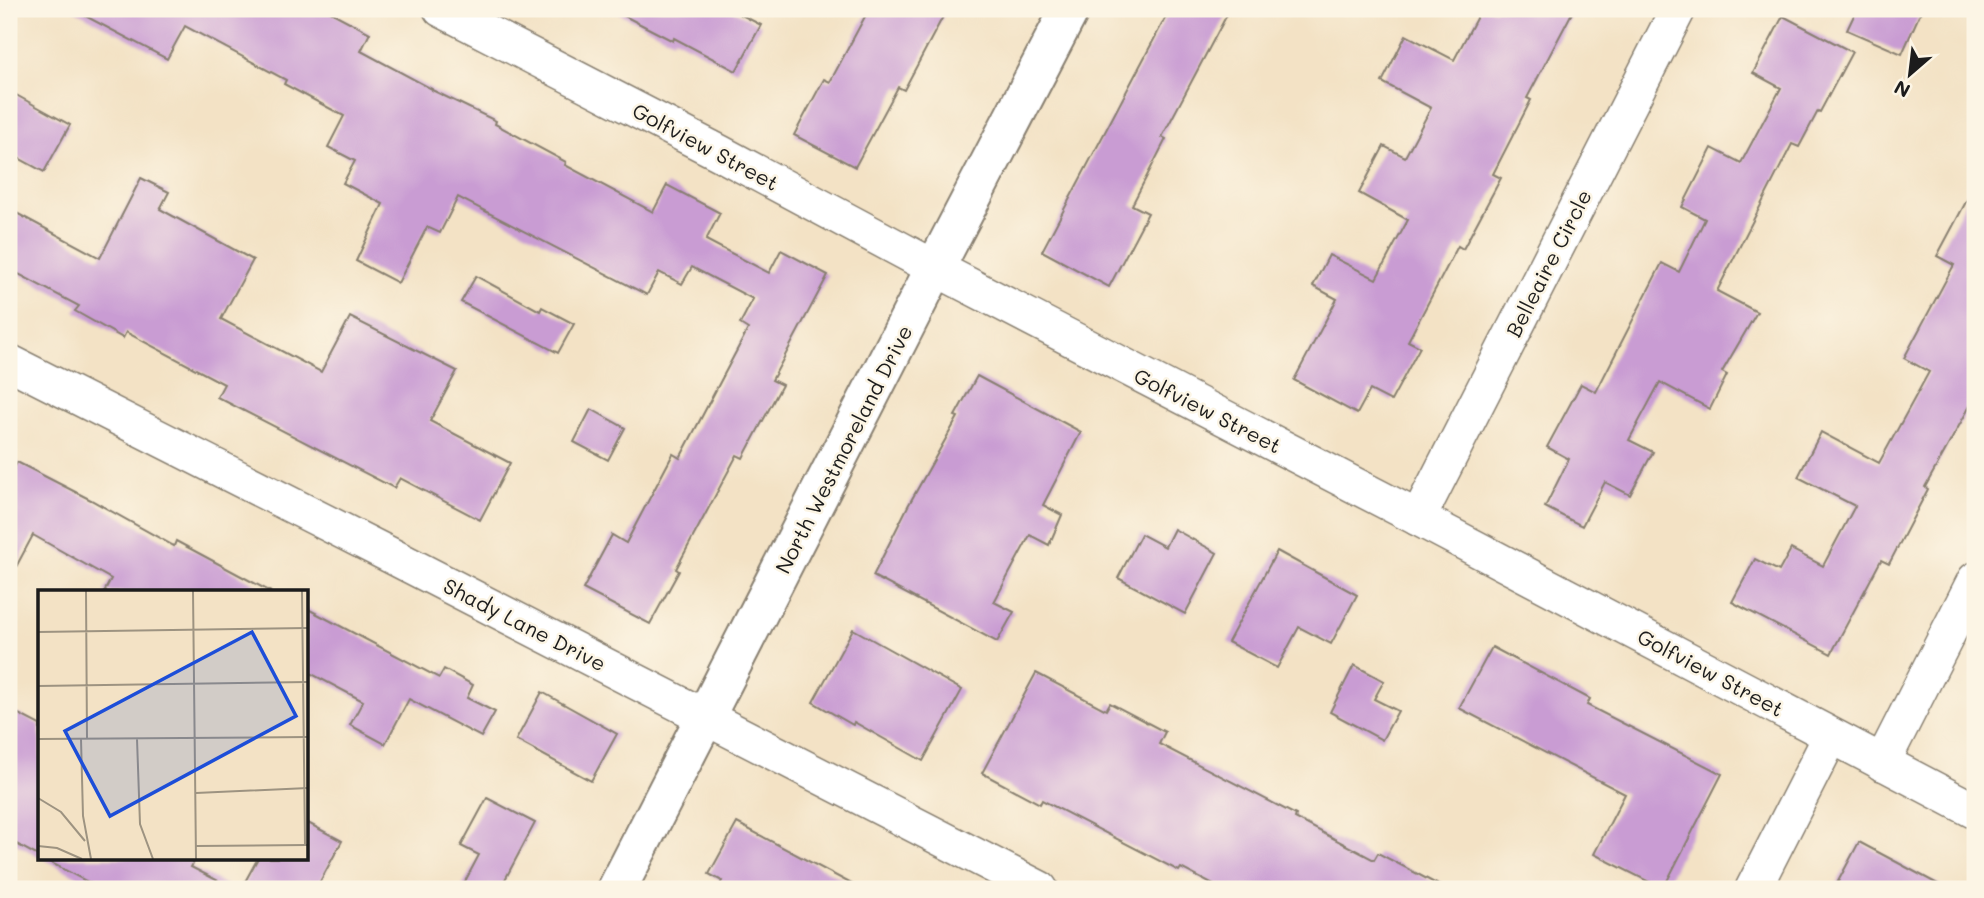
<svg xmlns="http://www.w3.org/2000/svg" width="1984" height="898" viewBox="0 0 1984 898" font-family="Mali,sans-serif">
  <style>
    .building { fill: #c99cd3 }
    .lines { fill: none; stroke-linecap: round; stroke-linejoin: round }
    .street-casing { stroke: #887f70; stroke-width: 38 }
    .secondary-casing { stroke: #887f70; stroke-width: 42 }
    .street { stroke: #fff; stroke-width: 35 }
    .secondary { stroke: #fff; stroke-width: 38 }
    .labels { text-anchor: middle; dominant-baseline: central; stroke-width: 5; stroke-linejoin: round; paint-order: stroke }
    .street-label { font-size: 21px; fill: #1c1c1c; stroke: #fcf5e5 }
    .inset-road { fill: none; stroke: #9d9381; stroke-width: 2 }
    .view { fill: #1d4ed8; fill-opacity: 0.15; stroke: #1d4ed8; stroke-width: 3.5 }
    .inset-edge { fill: none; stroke: #1c1c1c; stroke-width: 3.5 }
  </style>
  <rect width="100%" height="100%" fill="#fcf5e5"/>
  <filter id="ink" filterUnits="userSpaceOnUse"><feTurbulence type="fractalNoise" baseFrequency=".0143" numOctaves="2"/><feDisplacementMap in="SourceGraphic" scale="14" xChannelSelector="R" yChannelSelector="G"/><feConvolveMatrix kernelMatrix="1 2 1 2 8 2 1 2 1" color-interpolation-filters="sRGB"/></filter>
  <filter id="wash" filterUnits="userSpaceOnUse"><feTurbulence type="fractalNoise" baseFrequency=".00686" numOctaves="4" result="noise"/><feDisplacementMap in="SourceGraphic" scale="28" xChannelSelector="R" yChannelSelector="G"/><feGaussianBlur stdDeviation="1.57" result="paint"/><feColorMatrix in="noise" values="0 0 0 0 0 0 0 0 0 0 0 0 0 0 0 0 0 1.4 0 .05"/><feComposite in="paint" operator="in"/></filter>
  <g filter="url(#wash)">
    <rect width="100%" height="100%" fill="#f3e2c5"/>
    <g id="blocks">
      <g class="building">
        <path d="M72 9H325L370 33 361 51 432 89V90L496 121 495 124 566 162 565 165 653 212 667 185 720 213 706 240 769 273 781 250 828 275 772 380 782 385 743 458 737 455 676 569 679 571 650 624 583 589 612 535 626 543 673 454 680 458 748 329 740 324 753 299 692 267 682 284 659 272 647 295 458 197 440 233 427 227 398 283 356 261 383 204 343 183 355 161 328 147 344 116 284 84 286 80 185 26 167 59Z"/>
        <path d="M611 9H730L761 25 736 71 674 38 673 41Z"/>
        <path d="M869 9H947L904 90 898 87 855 167 794 135 824 79 830 82Z"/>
        <path d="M1170 9H1230L1162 137 1166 139 1132 205 1148 213 1109 287 1042 251Z"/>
        <path d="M1481 9H1574L1527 98 1531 100 1493 174 1501 178 1463 249 1458 246 1408 341 1420 347 1391 401 1370 390 1357 414 1294 380 1337 299 1313 286 1329 255 1376 279 1408 220 1359 193 1384 146 1405 157 1431 108 1382 82 1406 35 1454 60Z"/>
        <path d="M1857 9H1922L1902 54 1847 30Z"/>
        <path d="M1783 16 1852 52 1820 112 1818 111 1799 147 1792 144 1717 291 1757 312 1722 372 1727 375 1710 409 1660 382 1629 440 1653 452 1630 495 1605 482 1582 526 1545 507 1569 459 1547 447 1581 384 1596 392 1662 263 1679 272 1705 219 1682 207 1712 148 1741 163 1781 88 1753 73Z"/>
        <path d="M9 91 70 125 44 172 9 153Z"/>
        <path d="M141 178 169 192 160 209 253 260 221 319 321 372 350 317 457 371 430 421 510 463 480 520 400 478 394 488 217 397 224 384 126 332 123 338 75 311 79 306 9 269V209L100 258Z"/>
        <path d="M1975 185V397L1925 487 1928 489 1889 564 1881 560 1831 654 1732 602 1755 559 1779 571 1791 549 1823 566 1855 506 1798 477 1821 432 1879 463 1929 372 1904 358 1954 265 1937 256Z"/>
        <path d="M476 276 540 311 542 307 574 324 558 353 461 302Z"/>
        <path d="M977 376 1081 432 1043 505 1062 515 1049 545 1030 535 994 602 1014 612 997 642 873 576 908 506 958 417 955 416Z"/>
        <path d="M591 409 625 428 608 460 574 442Z"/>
        <path d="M17 462 91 500 174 546 176 541 271 592H104L111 579 33 535 9 580V478Z"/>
        <path d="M1174 529 1217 553 1185 614 1118 578 1141 534 1165 547Z"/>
        <path d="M1277 551 1357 595 1331 644 1299 627 1277 668 1228 642Z"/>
        <path d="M306 608 439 678 444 669 473 685 467 698 495 712 481 737 409 699 385 744 350 725 363 701 306 671Z"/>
        <path d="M853 629 962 690 923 761 854 722 853 725 813 702Z"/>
        <path d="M1492 647 1590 699 1587 705 1722 774 1663 889 1594 854 1625 794 1459 708Z"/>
        <path d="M1354 665 1384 681 1374 699 1398 711 1382 740 1330 712Z"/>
        <path d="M1036 673 1106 710 1110 703 1165 732 1159 744 1296 815 1295 818 1374 860 1378 853 1446 889H1221L1181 868 1179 871 1042 800 1040 804 982 773Z"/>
        <path d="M542 692 617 734 591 781 516 740Z"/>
        <path d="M9 709 40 725V857L9 840Z"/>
        <path d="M487 798 535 823 500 889H461L479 855 461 846Z"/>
        <path d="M306 822 342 841 316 889H241L258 858H306Z"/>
        <path d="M737 823 861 889H718L722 881 709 874Z"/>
        <path d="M1859 842 1947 889H1834Z"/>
        <path d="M42 858H196L191 867 234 889H101Z"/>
      </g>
    </g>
  </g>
  <g filter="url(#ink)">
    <use href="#blocks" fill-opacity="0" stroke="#887f70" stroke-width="2"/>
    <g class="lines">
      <g class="street-casing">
        <g id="street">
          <path d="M441 9 720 153 935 268 1418 518 1975 811"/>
          <path d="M9 362 386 553 1040 889"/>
          <path d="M1418 518 1678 9"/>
          <path d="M1882 763 1975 580"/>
          <path d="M1753 889 1831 736"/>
        </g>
      </g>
      <g class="secondary-casing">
        <path id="secondary" d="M617 889 935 268 1070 9"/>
      </g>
      <use href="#street" class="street"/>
      <use href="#secondary" class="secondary"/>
    </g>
  </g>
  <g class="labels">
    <g class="street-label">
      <text transform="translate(706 146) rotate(28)">Golfview Street</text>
      <text transform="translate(1548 263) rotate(-63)">Belleaire Circle</text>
      <text transform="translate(1208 410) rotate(27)">Golfview Street</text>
      <text transform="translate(843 449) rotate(-63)">North Westmoreland Drive</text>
      <text transform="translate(525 624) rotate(27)">Shady Lane Drive</text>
      <text transform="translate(1711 672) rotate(28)">Golfview Street</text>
    </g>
  </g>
  <g transform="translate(38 590)">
    <rect width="270" height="270" fill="#f3e2c5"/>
    <path class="inset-road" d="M48 1 49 149M155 1 158 269M264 1 267 255M0 42 270 38M0 96 270 92M0 149 270 147M43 149 45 226 53 269M99 149 102 234 115 269M158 203 270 198M0 208 23 222 47 251M0 256 19 258 44 269M158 256 269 255"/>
    <path class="view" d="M214 42 258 126 72 226 27 141Z"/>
    <rect width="270" height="270" class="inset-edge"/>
  </g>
  <rect width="1984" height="898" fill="none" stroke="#fcf5e5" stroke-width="35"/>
  <g transform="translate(1910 74) rotate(208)" stroke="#fcf5e5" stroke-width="5" paint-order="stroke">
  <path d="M0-5L12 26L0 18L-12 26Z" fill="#1c1c1c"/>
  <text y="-10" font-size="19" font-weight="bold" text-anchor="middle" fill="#1c1c1c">N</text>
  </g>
</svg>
